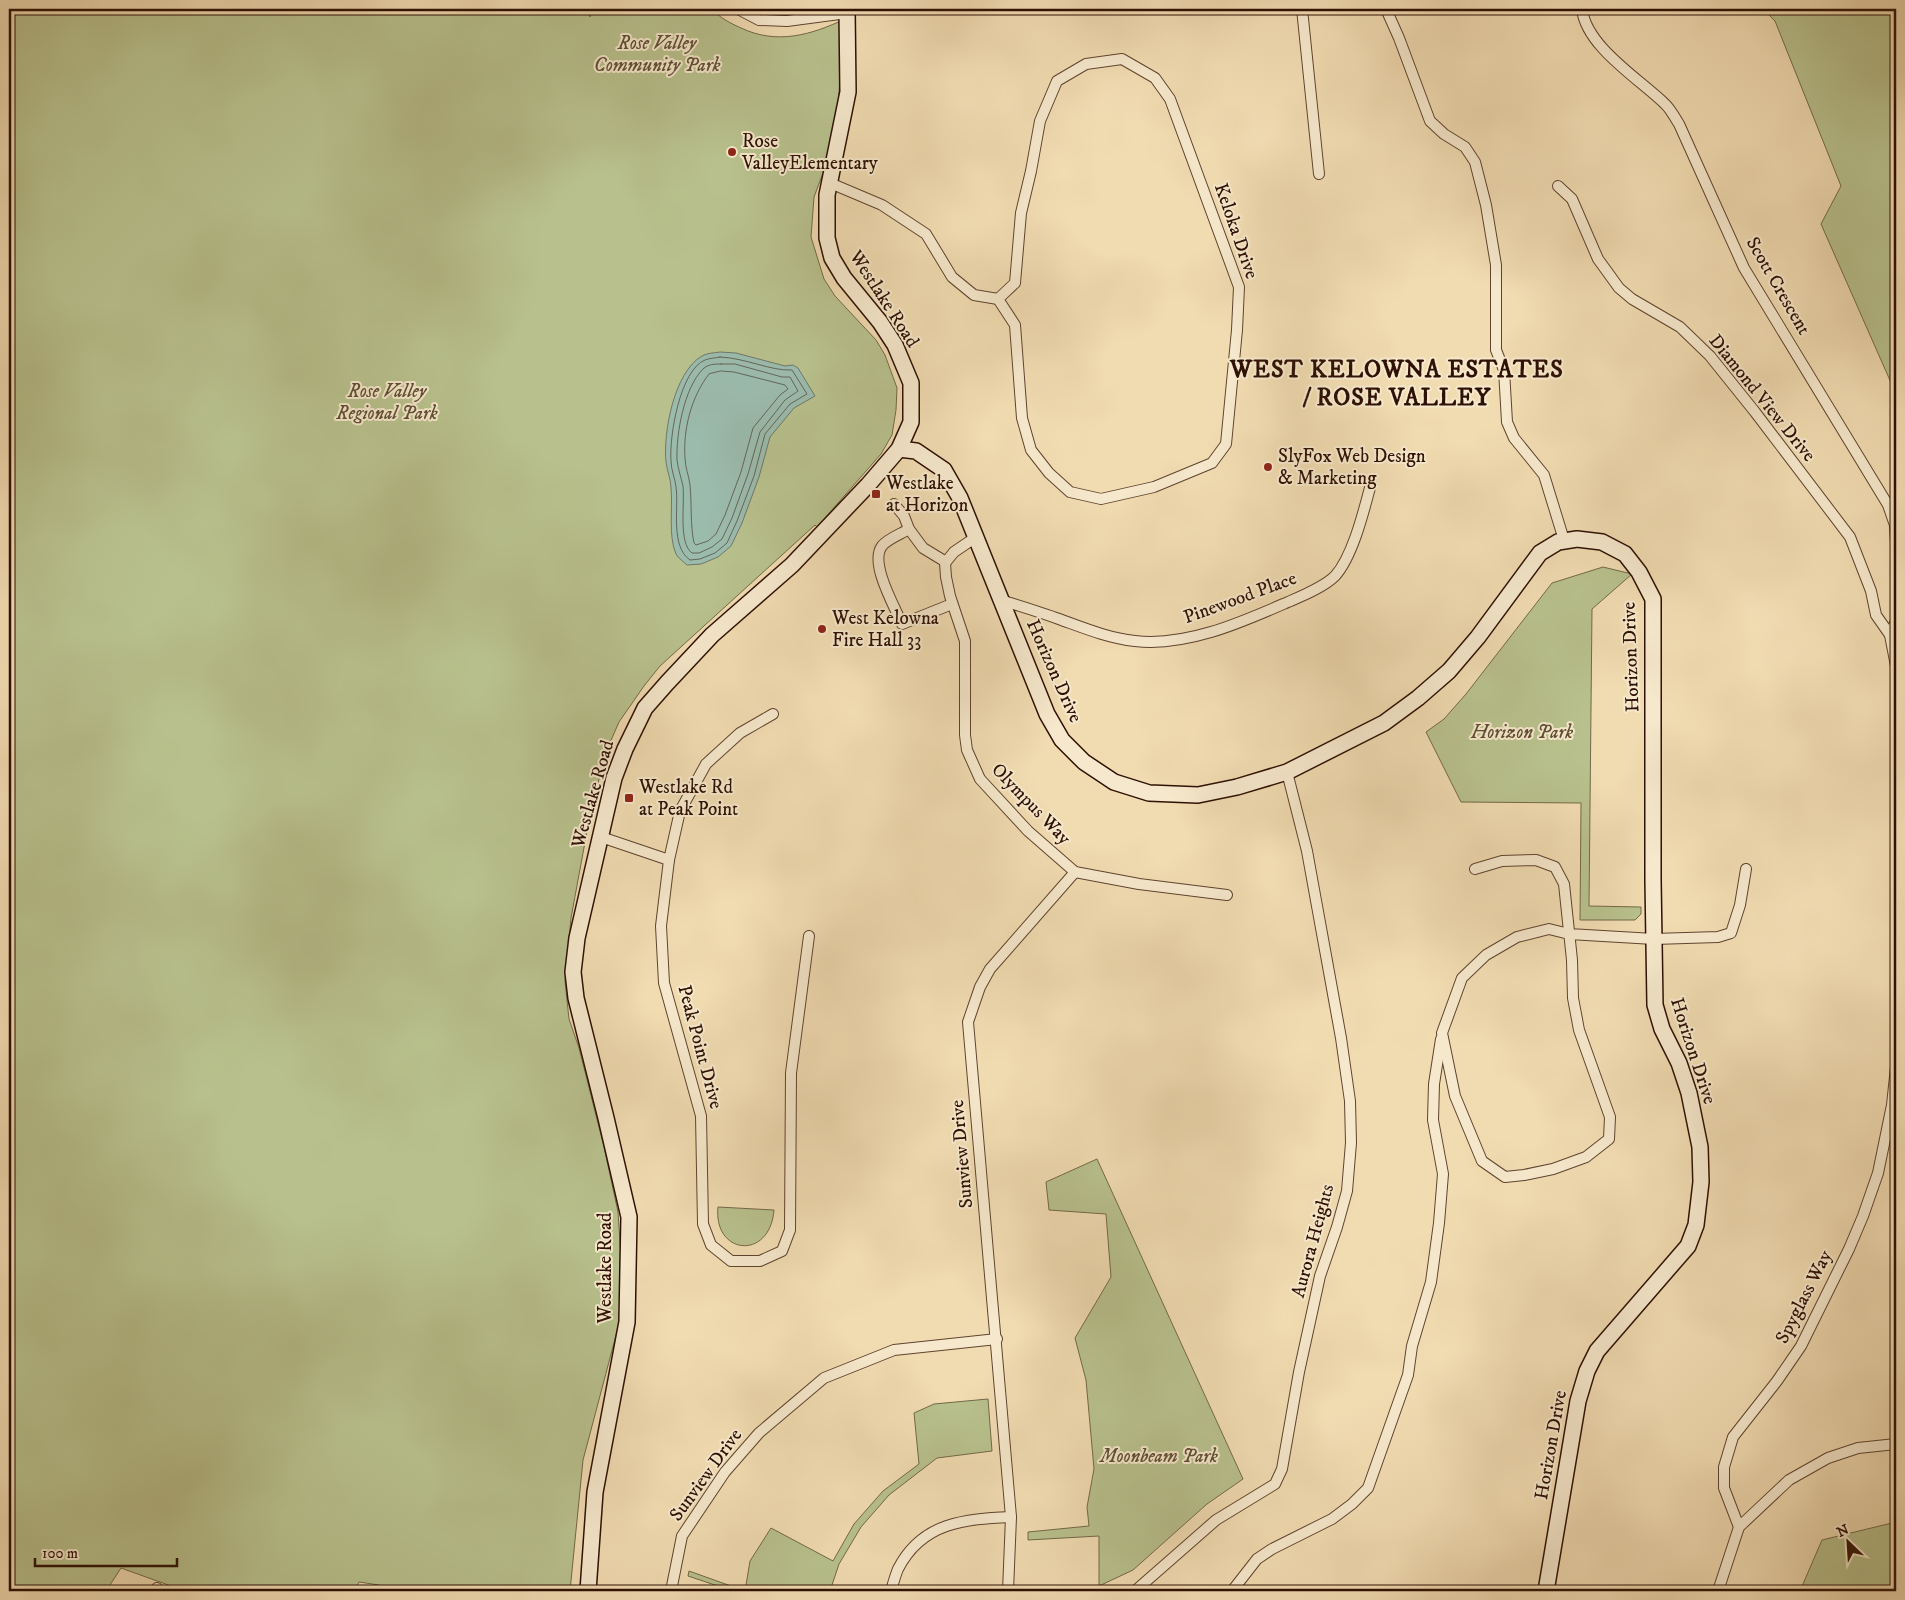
<svg xmlns="http://www.w3.org/2000/svg" width="1905" height="1600" viewBox="0 0 1905 1600" font-family="'IM FELL DW Pica',serif">
  <style>
    .green { fill: #b8c18d; stroke: #736848 }
    .water { fill: #9bbbad; stroke: #6f7769 }
    .lines { fill: none; stroke-linecap: round; stroke-linejoin: round }
    .shore { stroke: #646658; stroke-width: 1 }
    .street-casing { stroke: #5f432f; stroke-width: 12 }
    .secondary-casing { stroke: #2e1004; stroke-width: 18 }
    .street { stroke: #f6e8cc; stroke-width: 10 }
    .secondary { stroke: #f6e8cc; stroke-width: 15 }
    .poi-dot { fill: #8f2418; stroke: #f6e8cc; stroke-width: 2 }
    .labels { text-anchor: middle; dominant-baseline: central; stroke-width: 4; stroke-linejoin: round; paint-order: stroke }
    .park-label { font-size: 19px; font-style: italic; fill: #5e4e34; stroke: #f6e8cc }
    .poi-label { font-size: 19px; fill: #2e1004; stroke: #f6e8cc; text-anchor: start }
    .street-label { font-size: 19px; fill: #2e1004; stroke: #f6e8cc }
    .district-label { font-size: 24px; font-weight: bold; letter-spacing: 1px; fill: #2e1004; stroke: #f6e8cc }
  </style>
  <rect width="100%" height="100%" fill="#f1dbb1"/>
  <filter id="stains"><feTurbulence type="fractalNoise" baseFrequency=".004" numOctaves="4"/><feColorMatrix values="0 0 0 0 .2 0 0 0 0 .09 0 0 0 0 .02 0 0 0 .5 -.17"/></filter>
  <radialGradient id="worn" r=".72"><stop offset=".6" stop-color="#630" stop-opacity="0"/><stop offset="1" stop-color="#630" stop-opacity=".3"/></radialGradient>
  <g class="green">
    <path d="M9 9H586L590 17 593 9H712C720 18 730 23 741 28 777 45 811 35 845 19L835 141 814 197 811 237 824 279 835 296 876 340 885 355 897 388 896 410 892 435 881 454 817 527 815 525 660 666 644 686 619 722 605 754 588 826 571 918 565 981 569 1019 579 1048 604 1147 618 1212 622 1272 619 1324 583 1460 570 1591H381L379 1585 359 1582 354 1591H185L121 1568 106 1591H9Z"/>
    <path d="M1763 9H1896V394L1821 224 1841 186 1775 21Z"/>
    <path d="M1603 567 1632 574 1592 609 1589 906 1641 907V914L1635 920H1580L1581 803 1461 802 1426 732 1444 719 1466 694 1552 583Z"/>
    <path d="M1097 1159 1243 1479 1207 1504 1133 1570 1099 1586V1536L1028 1540V1532L1089 1526 1087 1507 1094 1469 1086 1380 1075 1338 1111 1277 1106 1214 1049 1210 1046 1182Z"/>
    <path d="M718 1207 774 1210C770 1261 713 1255 718 1207Z"/>
    <path d="M988 1399 992 1451 937 1458 889 1495 861 1527 839 1564 830 1591H733L688 1576 689 1571 745 1591 750 1561 771 1528 833 1561 854 1524 883 1491 919 1464 914 1413 934 1404Z"/>
    <path d="M1896 1522V1591H1800L1822 1540Z"/>
  </g>
  <path class="water" d="M720 352 736 353 785 366 793 365 798 368 815 396 794 408 770 437 759 477 742 523 731 546 718 557 701 564 687 565C684 562 678 558 676 554 668 536 673 508 671 488 671 479 667 471 666 462 663 433 674 372 702 356 707 353 714 353 720 352Z"/>
  <g class="lines">
    <g class="shore">
      <path d="M720 357C746 358 770 371 792 370L807 394 790 404 765 434 754 476 737 521 727 543 715 553 700 559 690 560C670 546 679 508 676 487 675 478 671 470 671 461 669 437 680 370 705 360 710 358 716 358 720 357Z"/>
      <path d="M721 364H735L782 377H790L798 391 785 400 760 432 748 474 732 518 722 539 712 547 699 553H692C678 543 685 503 683 486 681 477 678 469 677 460 676 434 684 388 703 369 708 364 715 364 721 364Z"/>
      <path d="M721 371 734 372 785 385 788 389 780 395 753 428 741 472 725 515 716 534 708 541 696 545 694 543C690 524 692 505 690 485 689 476 685 467 685 458 683 430 691 397 709 374Z"/>
    </g>
    <g class="street-casing">
      <g id="street">
        <path d="M738 9 759 20 787 21 847 13"/>
        <path d="M1302 9 1319 174"/>
        <path d="M1386 9 1399 38 1430 121 1444 134 1465 147 1475 162 1486 205 1496 265V350L1504 370 1507 422 1514 438 1544 475 1564 540"/>
        <path d="M1582 9C1586 47 1641 80 1666 105 1671 110 1675 118 1679 124L1744 268 1888 505 1895 525 1896 542"/>
        <path d="M1122 59 1155 78 1170 99 1239 287 1237 330 1226 444 1212 463 1154 487 1101 499 1070 492 1049 473 1031 450 1022 418 1015 325 998 299 1015 283 1021 213 1031 171 1040 121 1057 81 1086 64Z"/>
        <path d="M830 183 882 205 926 234 952 277 974 295 998 299"/>
        <path d="M1558 186 1572 199 1598 259 1619 288 1632 299 1680 327 1710 356 1755 412 1850 537 1871 591 1876 615 1890 635 1896 666"/>
        <path d="M894 504 904 516 909 529C901 534 887 539 882 546 869 563 895 607 902 624L952 604"/>
        <path d="M909 529 923 548 946 562"/>
        <path d="M976 537 954 552 945 563 946 577 950 596 965 641V735L967 750 980 779 1028 831 1075 872 1139 884 1227 895"/>
        <path d="M1001 600C1020 606 1040 612 1059 619 1084 628 1108 638 1135 641 1187 647 1242 622 1288 602 1302 596 1324 587 1335 576 1353 556 1364 510 1371 484"/>
        <path d="M1890 635 1896 621"/>
        <path d="M773 714 740 733 706 764 680 811 669 860 661 926 664 983 701 1116 703 1224 711 1245 731 1261H760L782 1251 790 1230 791 1073 809 936"/>
        <path d="M601 837 669 860"/>
        <path d="M1475 869 1502 861 1536 860 1555 867 1564 884 1572 960 1573 998 1579 1030 1610 1117 1609 1139 1586 1157 1553 1169 1524 1175 1505 1177 1482 1161 1455 1096 1442 1033 1462 978 1486 955 1517 937 1549 929 1569 934 1654 939 1718 937 1731 933 1740 905 1746 869"/>
        <path d="M1739 1527 1724 1488V1467L1733 1437 1777 1381 1801 1346 1849 1249 1863 1216 1878 1173 1892 1105 1896 1067"/>
        <path d="M155 1591 157 1588"/>
        <path d="M671 1591 682 1536 725 1472 759 1433 824 1378 894 1350 997 1339"/>
        <path d="M891 1591C893 1584 895 1576 898 1569 922 1522 965 1519 1011 1517"/>
        <path d="M1008 1591 1011 1517 968 1022 980 987 990 969 1075 872"/>
        <path d="M1135 1591 1216 1520 1275 1484 1282 1469 1299 1372 1320 1276 1337 1227 1347 1191 1351 1143 1350 1101 1341 1038 1307 851 1287 772"/>
        <path d="M1232 1591 1257 1559 1272 1549 1332 1519 1352 1504 1368 1488 1408 1375 1412 1346 1431 1282 1439 1223 1443 1174 1433 1120 1434 1084 1441 1039"/>
        <path d="M1718 1591 1739 1527 1789 1480 1828 1458 1858 1448 1896 1444"/>
      </g>
    </g>
    <g class="secondary-casing">
      <g id="secondary">
        <path d="M899 449 916 451 944 470 960 498 1047 714 1062 740 1084 762 1114 782 1149 793 1198 795 1237 787 1287 772 1384 723 1418 698 1449 671 1478 637 1540 553 1558 542 1577 539 1602 542 1625 554 1639 572 1653 599V880L1655 1005 1662 1029 1679 1063 1689 1093 1700 1147 1701 1182 1696 1225 1688 1246 1597 1351 1587 1371 1578 1401 1546 1591"/>
        <path d="M588 1591 595 1492 627 1322 629 1217 606 1118 576 998 573 972 577 938 614 778 625 749 645 708 667 683 712 635 792 565 868 485 899 449 911 422V383L895 345 880 322 844 278 832 258 827 238V195L848 92 847 9"/>
      </g>
    </g>
    <use href="#street" class="street"/>
    <use href="#secondary" class="secondary"/>
  </g>
  <g class="poi-dot">
    <circle cx="732" cy="152" r="5"/>
    <circle cx="1268" cy="467" r="5"/>
    <rect x="871" y="489" width="10" height="10" rx="2.5"/>
    <circle cx="822" cy="629" r="5"/>
    <rect x="624" y="793" width="10" height="10" rx="2.5"/>
  </g>
  <g class="labels">
    <g class="park-label">
      <text x="657" y="43">Rose Valley<tspan x="657" dy="22">Community Park</tspan></text>
      <text x="387" y="391">Rose Valley<tspan x="387" dy="22">Regional Park</tspan></text>
      <text x="1522" y="732">Horizon Park</text>
      <text x="1159" y="1456">Moonbeam Park</text>
    </g>
    <g class="poi-label">
      <text x="742" y="141">Rose<tspan x="742" dy="22">ValleyElementary</tspan></text>
      <text x="1278" y="456">SlyFox Web Design<tspan x="1278" dy="22">&amp; Marketing</tspan></text>
      <text x="886" y="483">Westlake<tspan x="886" dy="22">at Horizon</tspan></text>
      <text x="832" y="618">West Kelowna<tspan x="832" dy="22">Fire Hall 33</tspan></text>
      <text x="639" y="787">Westlake Rd<tspan x="639" dy="22">at Peak Point</tspan></text>
    </g>
    <g class="street-label">
      <text transform="translate(1236 231) rotate(71)">Keloka Drive</text>
      <text transform="translate(1778 286) rotate(60)">Scott Crescent</text>
      <text transform="translate(884 299) rotate(57)">Westlake Road</text>
      <text transform="translate(1762 398) rotate(51)">Diamond View Drive</text>
      <text transform="translate(1240 598) rotate(-20)">Pinewood Place</text>
      <text transform="translate(1631 657) rotate(-92)">Horizon Drive</text>
      <text transform="translate(1054 671) rotate(66)">Horizon Drive</text>
      <text transform="translate(593 794) rotate(-74)">Westlake Road</text>
      <text transform="translate(1031 804) rotate(46)">Olympus Way</text>
      <text transform="translate(700 1047) rotate(75)">Peak Point Drive</text>
      <text transform="translate(1693 1051) rotate(72)">Horizon Drive</text>
      <text transform="translate(962 1154) rotate(-95)">Sunview Drive</text>
      <text transform="translate(1313 1241) rotate(-75)">Aurora Heights</text>
      <text transform="translate(605 1268) rotate(-90)">Westlake Road</text>
      <text transform="translate(1804 1297) rotate(-63)">Spyglass Way</text>
      <text transform="translate(1551 1445) rotate(-80)">Horizon Drive</text>
      <text transform="translate(706 1475) rotate(-54)">Sunview Drive</text>
    </g>
    <g class="district-label">
      <text x="1397" y="370">WEST KELOWNA ESTATES<tspan x="1397" dy="28">/ ROSE VALLEY</tspan></text>
    </g>
  </g>
  <rect width="1905" height="1600" fill="none" stroke="#f1dbb1" stroke-width="30"/>
  <rect x="10" y="10" width="1885" height="1580" fill="none" stroke="#2e1004" stroke-width="2.5"/>
  <rect x="15" y="15" width="1875" height="1570" fill="none" stroke="#2e1004"/>
  <g transform="translate(1848 1542) rotate(335)" stroke="#f6e8cc" stroke-width="4" paint-order="stroke">
  <path d="M0-4L9 19L0 12L-9 19Z" fill="#2e1004"/>
  <text y="-8" font-size="14" font-weight="bold" text-anchor="middle" fill="#2e1004">N</text>
  </g>
  <path d="M35 1558v8h142v-8" fill="none" stroke="#2e1004" stroke-width="2.5"/>
  <text x="42" y="1558" font-size="15" fill="#2e1004" stroke="#f6e8cc" stroke-width="4" paint-order="stroke">100 m</text>
  <rect width="100%" height="100%" filter="url(#stains)"/>
  <rect width="100%" height="100%" fill="url(#worn)"/>
</svg>
